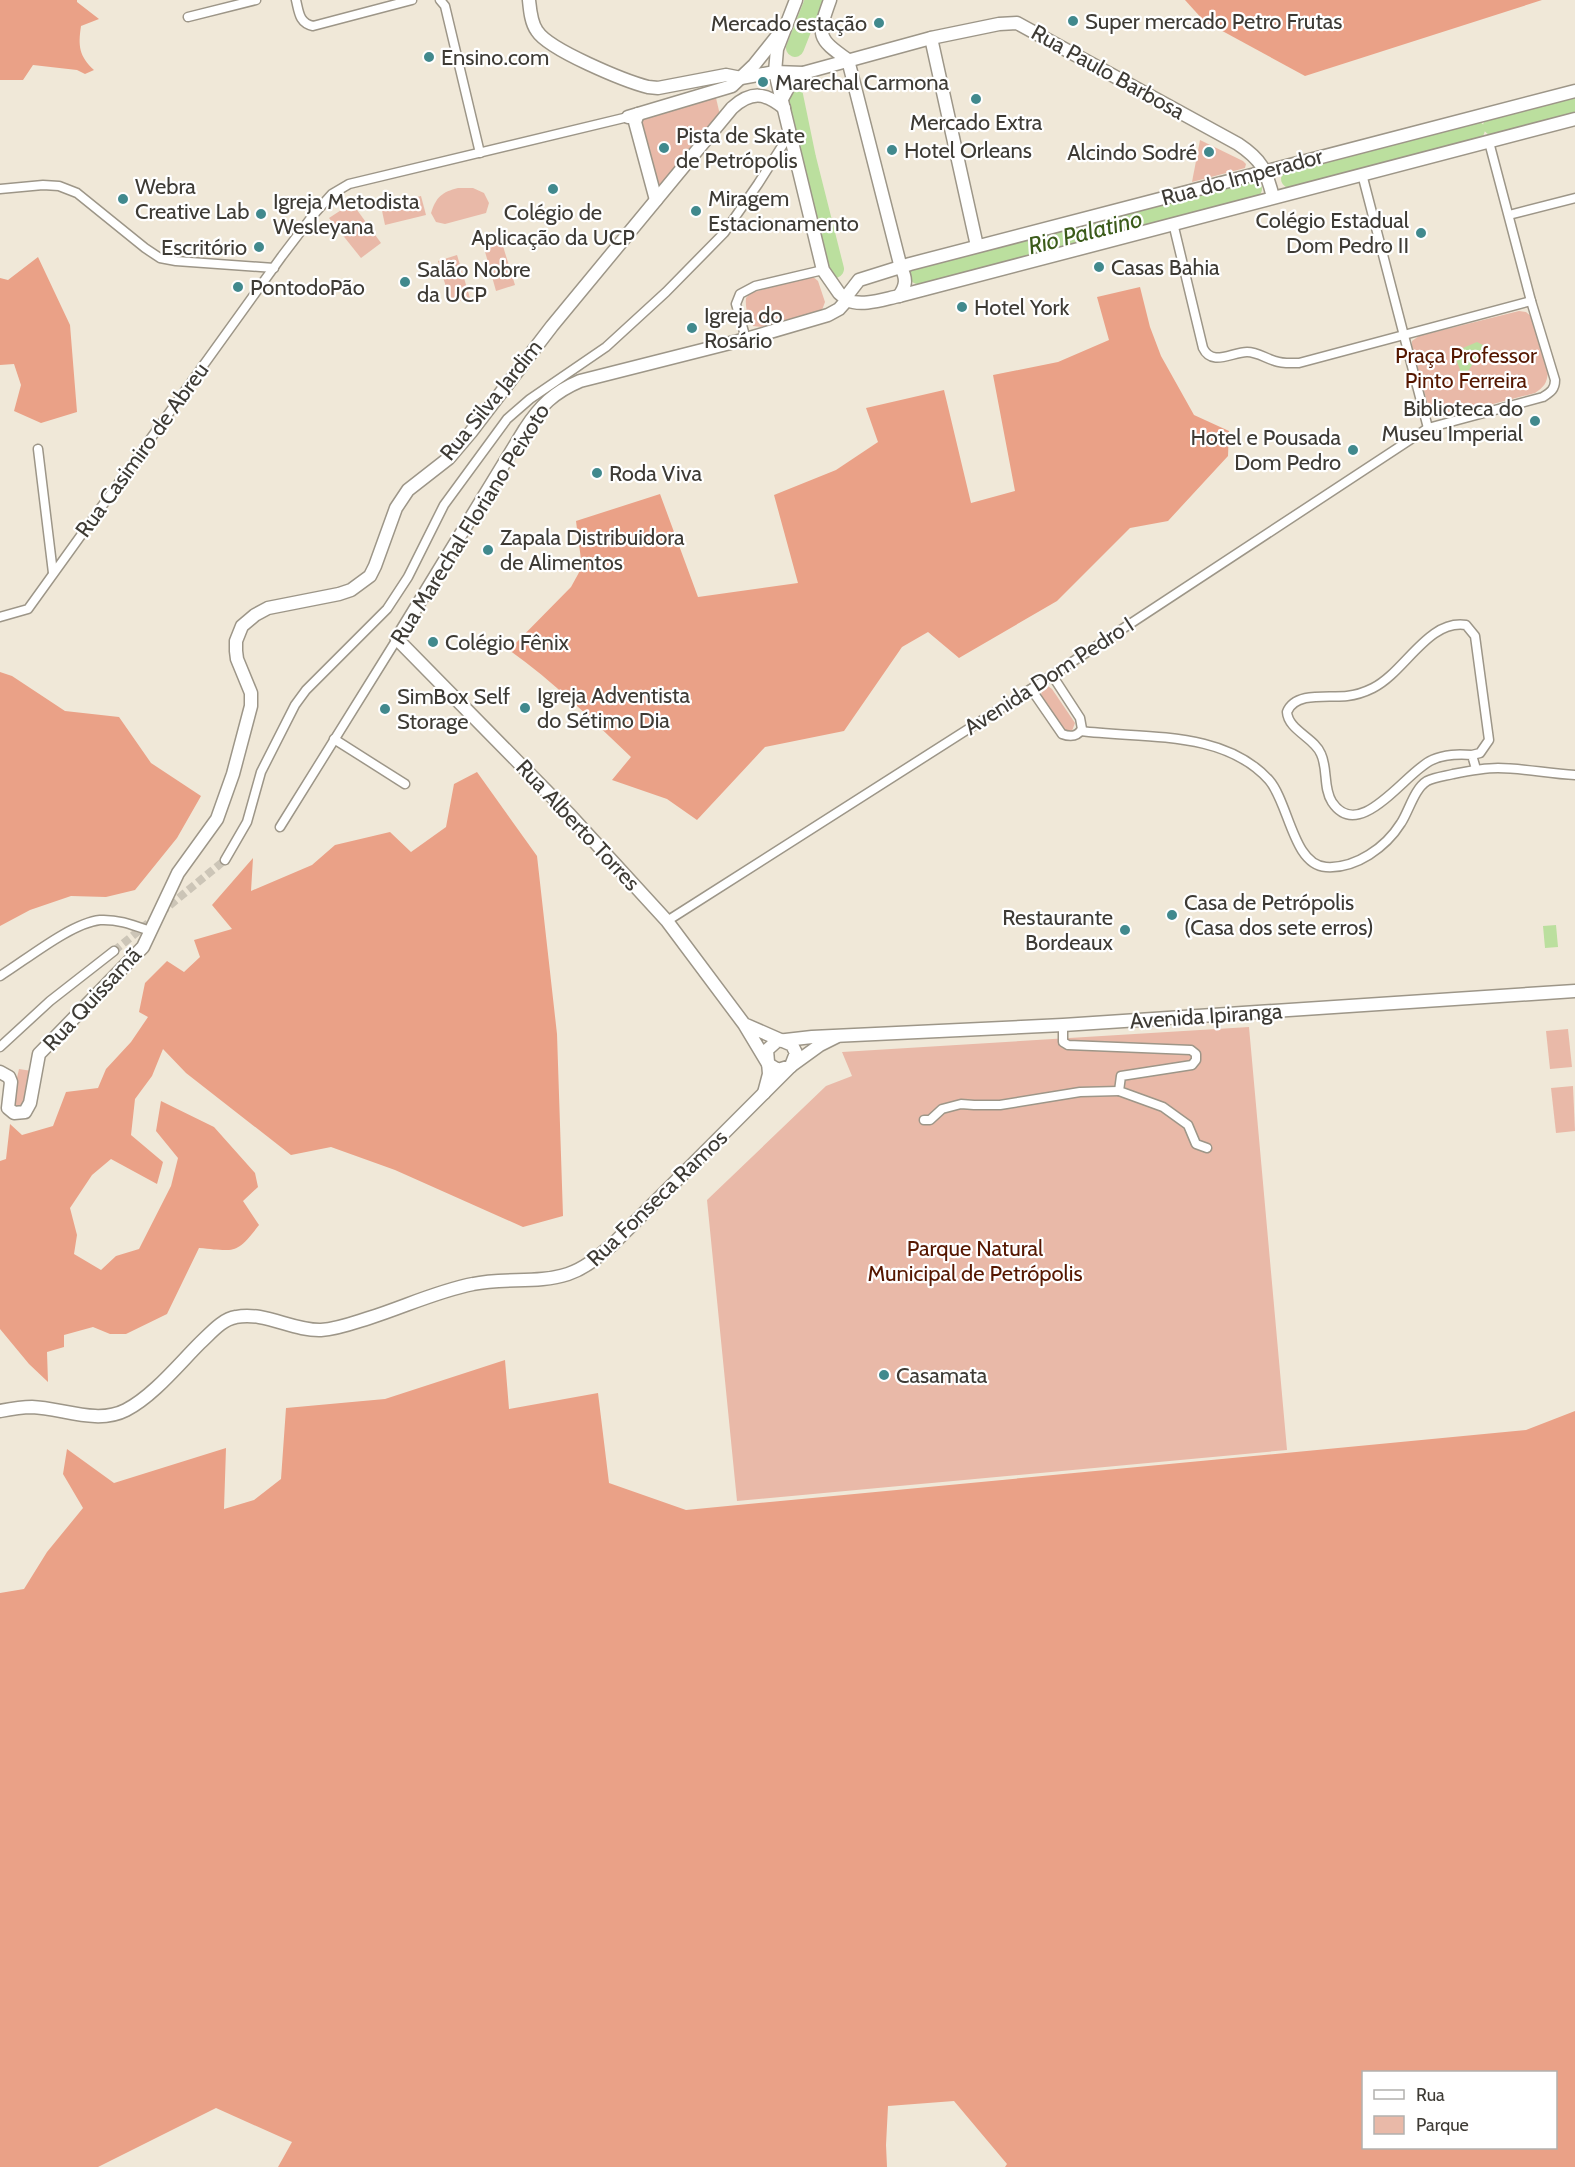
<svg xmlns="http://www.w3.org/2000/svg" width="1575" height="2167" viewBox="0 0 1575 2167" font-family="Cabin,sans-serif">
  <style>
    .green { fill: #e9b9a8 }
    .forest { fill: #eaa187; fill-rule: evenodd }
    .water { fill: #bbdf9e }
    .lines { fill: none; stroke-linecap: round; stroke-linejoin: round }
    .river { stroke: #bbdf9e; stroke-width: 18 }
    .street-tunnel { stroke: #ccc5b7; stroke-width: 8; stroke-dasharray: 8 4; stroke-linecap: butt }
    .street-casing { stroke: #9d9688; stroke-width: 11 }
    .secondary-casing { stroke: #9d9688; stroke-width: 15 }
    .street { stroke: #fff; stroke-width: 8 }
    .secondary { stroke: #fff; stroke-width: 12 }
    .poi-dot { fill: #41898d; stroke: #fff; stroke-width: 2 }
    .labels { text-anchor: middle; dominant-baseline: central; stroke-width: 4.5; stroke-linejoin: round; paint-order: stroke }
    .poi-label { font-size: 22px; fill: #3e3b35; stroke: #fff; text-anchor: start }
    .street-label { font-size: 22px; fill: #3e3b35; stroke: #fff }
    .park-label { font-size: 22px; fill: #561700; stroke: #fff }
    .water-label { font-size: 24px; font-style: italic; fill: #3b5b1a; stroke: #fff }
  </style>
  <rect width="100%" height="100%" fill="#f0e8d8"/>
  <g class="green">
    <path d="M716 98 720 115 657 193 639 121Z"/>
    <path d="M1200 140 1243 161 1246 164 1245 168 1192 182Z"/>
    <path d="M458 188H473L484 193 489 203 486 213 445 224 436 222 431 213C436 197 442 192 458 188Z"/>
    <path d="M421 196 426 215 385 225 381 206Z"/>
    <path d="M352 203 381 243 361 258 329 218Z"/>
    <path d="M502 243 515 285 496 291 484 248Z"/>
    <path d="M457 255 470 298 451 303 438 261Z"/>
    <path d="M812 276 818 281 825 302 822 310 761 327 753 326C748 317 745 308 746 298L750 293Z"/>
    <path d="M1519 311 1526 312 1532 317 1548 372C1547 383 1544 387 1535 393L1440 418 1431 416 1412 348V341L1419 336Z"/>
    <path d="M1048 686 1052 689 1075 723 1072 731 1064 730 1041 696 1042 688Z"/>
    <path d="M1249 1027 1287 1450 737 1501 707 1200 826 1086 852 1076 842 1052Z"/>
    <path d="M1568 1029 1572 1067 1550 1069 1546 1031Z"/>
    <path d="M19 1069 32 1071 25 1104 21 1107 13 1106 12 1099Z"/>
    <path d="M1573 1086 1575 1131 1556 1133 1551 1088Z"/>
  </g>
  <g class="forest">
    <path d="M0 0H77V2L99 19 81 26C78 46 79 56 94 70L85 74 77 70 33 65 23 80H0Z"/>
    <path d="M1185 0H1542L1305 76 1204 21Z"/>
    <path d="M38 257 70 325 77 412 41 423 14 411 21 385 14 364 0 365V278L8 280Z"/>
    <path d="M1140 287 1150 327 1161 356 1194 415 1229 431 1228 456 1168 521 1130 528 1057 601 959 658 928 632 902 647 844 731 765 747 697 820 667 799 612 780 631 757C592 720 553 681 509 650L571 587 582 567 576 521 660 494 698 597 798 583 774 495 836 470 878 442 866 408 944 390 971 503 1015 491 993 375 1058 362 1109 340 1097 297Z"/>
    <path d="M0 672 12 676 65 711 119 717 151 763 201 796 177 838 135 890 106 897 71 896 30 910 0 926Z"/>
    <path d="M477 772 537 856 557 1034 563 1216 523 1227 395 1170 331 1147 291 1155 186 1073 163 1049 152 1076 135 1099 131 1135 163 1162 157 1184 111 1159 92 1175 70 1208 77 1235 74 1254 101 1270 116 1256 139 1249 171 1186 178 1158 156 1131 161 1101 214 1127 255 1173 258 1187 243 1201 259 1225C236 1255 235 1251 199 1248L167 1314 126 1334H110L93 1327 64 1335V1347L47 1352 48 1382 29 1364 0 1329V1161L6 1159 10 1124 22 1135 53 1126 66 1092 98 1088 106 1069 131 1042 148 1017 139 1012 145 983 167 961 184 972 200 957 194 940 232 929 212 905 253 858 251 891 312 865 335 845 390 832 411 852 446 827 454 784Z"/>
    <path d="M505 1360 509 1409 598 1393 609 1483 686 1510 1526 1430 1575 1411V2167H1005L1007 2164 954 2101 888 2106 886 2145 887 2167H278L292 2142 216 2108 98 2167H0V1593L24 1589 47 1552 83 1508 63 1474 67 1449 114 1483 226 1448 224 1509 254 1500 281 1479 286 1408 385 1399ZM1364 2072H1556V2148H1364Z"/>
  </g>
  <g class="water">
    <path d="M1477 342 1485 346 1487 352C1484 358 1481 357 1476 361 1470 365 1470 372 1463 375L1459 373 1460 370 1456 359 1460 356 1463 348Z"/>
    <path d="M1556 925 1558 947 1545 948 1543 926Z"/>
  </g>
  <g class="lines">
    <g class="river">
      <path d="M795 48 814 0"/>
      <path d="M794 95 807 158 835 269"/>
      <path d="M1492 126 1575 105"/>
      <path d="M1290 179 1476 130"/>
      <path d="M918 275 1253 189"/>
    </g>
    <path class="street-tunnel" d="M114 951 225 860"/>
    <g class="street-casing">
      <g id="street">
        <path d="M296 0C299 12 299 23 313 26L412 0"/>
        <path d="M440 0 445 6 480 153"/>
        <path d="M188 17 256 0"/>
        <path d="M1362 174 1428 428"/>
        <path d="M0 189 43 185 59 186 77 193 145 248 160 258 176 261 274 268"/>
        <path d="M1509 215 1575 198"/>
        <path d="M1173 223 1203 348C1212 367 1232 352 1247 352 1257 352 1265 358 1275 361 1283 364 1291 363 1299 363L1531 301"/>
        <path d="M746 339 736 304 740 294 755 286 823 270"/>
        <path d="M38 449 53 573"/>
        <path d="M0 617 28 609 282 256 314 214 332 194 349 184 628 117"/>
        <path d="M1031 689 1062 734C1070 737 1077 737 1082 729L1080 718 1052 675"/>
        <path d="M1081 731C1143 739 1223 729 1269 780 1289 803 1293 865 1326 867 1356 869 1386 847 1401 823 1409 811 1414 789 1427 781 1435 777 1445 776 1453 774 1468 771 1483 768 1498 768 1524 768 1549 774 1575 775"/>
        <path d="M334 739 405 784"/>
        <path d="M1472 755C1458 754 1445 754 1432 760 1406 771 1360 844 1332 802 1323 788 1328 769 1321 754 1315 738 1288 730 1287 712 1295 691 1330 698 1347 696 1356 695 1365 692 1373 688 1405 672 1428 619 1466 625L1475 636 1489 740 1480 753 1472 755 1476 769"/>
        <path d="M280 827 397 639"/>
        <path d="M225 860 247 822 261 772 295 705 306 690 387 609 408 577 444 505 507 419 530 399 606 347 666 292 724 233 758 184 789 135"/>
        <path d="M667 921 1031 689 1428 428 1543 397C1551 392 1555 389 1555 380L1531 301 1489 142"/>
        <path d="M0 976C26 960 71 923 100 920 118 919 133 925 150 931"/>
        <path d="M1063 1025V1042L1068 1045 1191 1050 1196 1054V1060L1192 1065 1121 1076 1119 1091 1163 1107 1188 1125 1196 1144 1207 1148"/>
        <path d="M0 1047 50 1001 114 951"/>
        <path d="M924 1120H930L942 1109 961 1104 974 1105H1000L1080 1092 1119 1091"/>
      </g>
    </g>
    <g class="secondary-casing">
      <g id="secondary">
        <path d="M529 0C530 10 531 23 537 31 549 50 625 81 648 87L658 88 726 75 741 78 775 72 803 73 931 38 999 24 1017 23 1238 144C1262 160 1266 170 1273 197"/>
        <path d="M830 0C817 36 817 38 848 60L901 268C907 279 906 286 899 296"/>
        <path d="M931 38 977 246"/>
        <path d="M1575 91 910 264 859 280 849 293 847 300C862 307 884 299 899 296L1575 119"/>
        <path d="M782 99 789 86 803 73"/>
        <path d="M638 114 635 122 656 200"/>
        <path d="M628 117 732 86 754 65 778 35"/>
        <path d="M744 1024 792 1045 796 1053 791 1066 778 1070 768 1064 744 1024 667 921 570 815 397 639 525 429C540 406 554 392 580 381L746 339 828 315 839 309 847 300 839 293 823 270 775 72 777 49 796 0"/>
        <path d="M0 1072 9 1077 11 1082 8 1108 14 1113 25 1112 30 1103 39 1054 143 947 178 873 217 819 233 774 251 706V693L237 659 236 651V641L242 626 255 615 268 608 339 594 351 590 370 576 375 566 396 508 408 490 449 458 471 432 552 326 732 108C751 91 765 92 784 108"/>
        <path d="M764 1093 769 1074 767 1050 777 1041 812 1037 1063 1025 1575 991"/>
        <path d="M0 1411C10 1409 21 1407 32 1407 62 1408 97 1425 126 1410 153 1396 178 1365 200 1343 210 1334 222 1319 236 1317 264 1311 293 1331 321 1330 338 1329 353 1323 369 1318 404 1307 437 1291 473 1284 504 1277 538 1284 568 1274 586 1268 599 1256 613 1244L791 1066 820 1045 836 1037"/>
      </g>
    </g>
    <use href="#street" class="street"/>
    <use href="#secondary" class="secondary"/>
  </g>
  <g class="poi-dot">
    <circle cx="1073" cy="21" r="6"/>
    <circle cx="879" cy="23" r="6"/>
    <circle cx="429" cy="57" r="6"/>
    <circle cx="763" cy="82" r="6"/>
    <circle cx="976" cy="99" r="6"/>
    <circle cx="664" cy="148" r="6"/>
    <circle cx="892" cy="150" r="6"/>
    <circle cx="1209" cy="152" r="6"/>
    <circle cx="553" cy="189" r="6"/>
    <circle cx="123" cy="199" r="6"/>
    <circle cx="696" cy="211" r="6"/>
    <circle cx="261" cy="214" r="6"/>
    <circle cx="1421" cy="233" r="6"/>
    <circle cx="259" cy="247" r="6"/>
    <circle cx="1099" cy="267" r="6"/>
    <circle cx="405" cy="282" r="6"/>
    <circle cx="238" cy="287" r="6"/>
    <circle cx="962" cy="307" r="6"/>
    <circle cx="692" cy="328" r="6"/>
    <circle cx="1535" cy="421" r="6"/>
    <circle cx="1353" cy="450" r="6"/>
    <circle cx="597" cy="473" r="6"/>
    <circle cx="488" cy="550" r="6"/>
    <circle cx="433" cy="642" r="6"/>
    <circle cx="525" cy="708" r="6"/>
    <circle cx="385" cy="709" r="6"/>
    <circle cx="1172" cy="915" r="6"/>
    <circle cx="1125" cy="930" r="6"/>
    <circle cx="884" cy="1375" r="6"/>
  </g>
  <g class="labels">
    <g class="poi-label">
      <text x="1085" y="21">Super mercado Petro Frutas</text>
      <text x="867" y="23" text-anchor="end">Mercado estação</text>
      <text x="441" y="57">Ensino.com</text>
      <text x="775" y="82">Marechal Carmona</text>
      <text x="976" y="122" text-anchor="middle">Mercado Extra</text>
      <text x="676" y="135">Pista de Skate<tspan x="676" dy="25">de Petrópolis</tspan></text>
      <text x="904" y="150">Hotel Orleans</text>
      <text x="1197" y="152" text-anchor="end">Alcindo Sodré</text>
      <text x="135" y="186">Webra<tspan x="135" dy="25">Creative Lab</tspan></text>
      <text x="708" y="198">Miragem<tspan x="708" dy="25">Estacionamento</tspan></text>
      <text x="273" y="201">Igreja Metodista<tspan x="273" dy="25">Wesleyana</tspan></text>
      <text x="553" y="212" text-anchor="middle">Colégio de<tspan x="553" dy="25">Aplicação da UCP</tspan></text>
      <text x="1409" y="220" text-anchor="end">Colégio Estadual<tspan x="1409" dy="25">Dom Pedro II</tspan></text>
      <text x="247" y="247" text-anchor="end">Escritório</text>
      <text x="1111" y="267">Casas Bahia</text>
      <text x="417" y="269">Salão Nobre<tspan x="417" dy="25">da UCP</tspan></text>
      <text x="250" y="287">PontodoPão</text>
      <text x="974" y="307">Hotel York</text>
      <text x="704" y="315">Igreja do<tspan x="704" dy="25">Rosário</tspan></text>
      <text x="1523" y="408" text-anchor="end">Biblioteca do<tspan x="1523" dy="25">Museu Imperial</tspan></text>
      <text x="1341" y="437" text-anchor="end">Hotel e Pousada<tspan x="1341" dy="25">Dom Pedro</tspan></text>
      <text x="609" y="473">Roda Viva</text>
      <text x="500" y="537">Zapala Distribuidora<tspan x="500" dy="25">de Alimentos</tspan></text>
      <text x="445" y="642">Colégio Fênix</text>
      <text x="537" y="695">Igreja Adventista<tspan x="537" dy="25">do Sétimo Dia</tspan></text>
      <text x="397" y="696">SimBox Self<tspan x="397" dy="25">Storage</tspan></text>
      <text x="1184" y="902">Casa de Petrópolis<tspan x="1184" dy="25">(Casa dos sete erros)</tspan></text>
      <text x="1113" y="917" text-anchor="end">Restaurante<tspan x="1113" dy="25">Bordeaux</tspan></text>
      <text x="896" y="1375">Casamata</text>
    </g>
    <g class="street-label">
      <text transform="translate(1108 72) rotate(29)">Rua Paulo Barbosa</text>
      <text transform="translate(1242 177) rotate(-15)">Rua do Imperador</text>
      <text transform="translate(491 400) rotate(-51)">Rua Silva Jardim</text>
      <text transform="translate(142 450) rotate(-54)">Rua Casimiro de Abreu</text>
      <text transform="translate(470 524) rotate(-58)">Rua Marechal Floriano Peixoto</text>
      <text transform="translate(1049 676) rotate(-33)">Avenida Dom Pedro I</text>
      <text transform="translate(578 825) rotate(47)">Rua Alberto Torres</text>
      <text transform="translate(92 999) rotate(-47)">Rua Quissamã</text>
      <text transform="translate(1206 1016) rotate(-4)">Avenida Ipiranga</text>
      <text transform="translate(657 1198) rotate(-44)">Rua Fonseca Ramos</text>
    </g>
    <g class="park-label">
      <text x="1466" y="355">Praça Professor<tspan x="1466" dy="25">Pinto Ferreira</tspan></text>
      <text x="975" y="1248">Parque Natural<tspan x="975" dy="25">Municipal de Petrópolis</tspan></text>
    </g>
    <g class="water-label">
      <text transform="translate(1085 232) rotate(-14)">Rio Palatino</text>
    </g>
  </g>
  <rect x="1362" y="2071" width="195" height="78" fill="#ffffff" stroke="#b2b1ae" stroke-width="1.5"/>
  <rect x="1374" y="2090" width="30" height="9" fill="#ffffff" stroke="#b2b1ae" stroke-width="1.5"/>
  <text x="1416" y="2101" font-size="18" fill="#3e3b35">Rua</text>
  <rect x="1374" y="2116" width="30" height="18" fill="#e9b9a8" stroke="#b2b1ae" stroke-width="1.5"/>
  <text x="1416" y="2131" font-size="18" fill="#3e3b35">Parque</text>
</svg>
